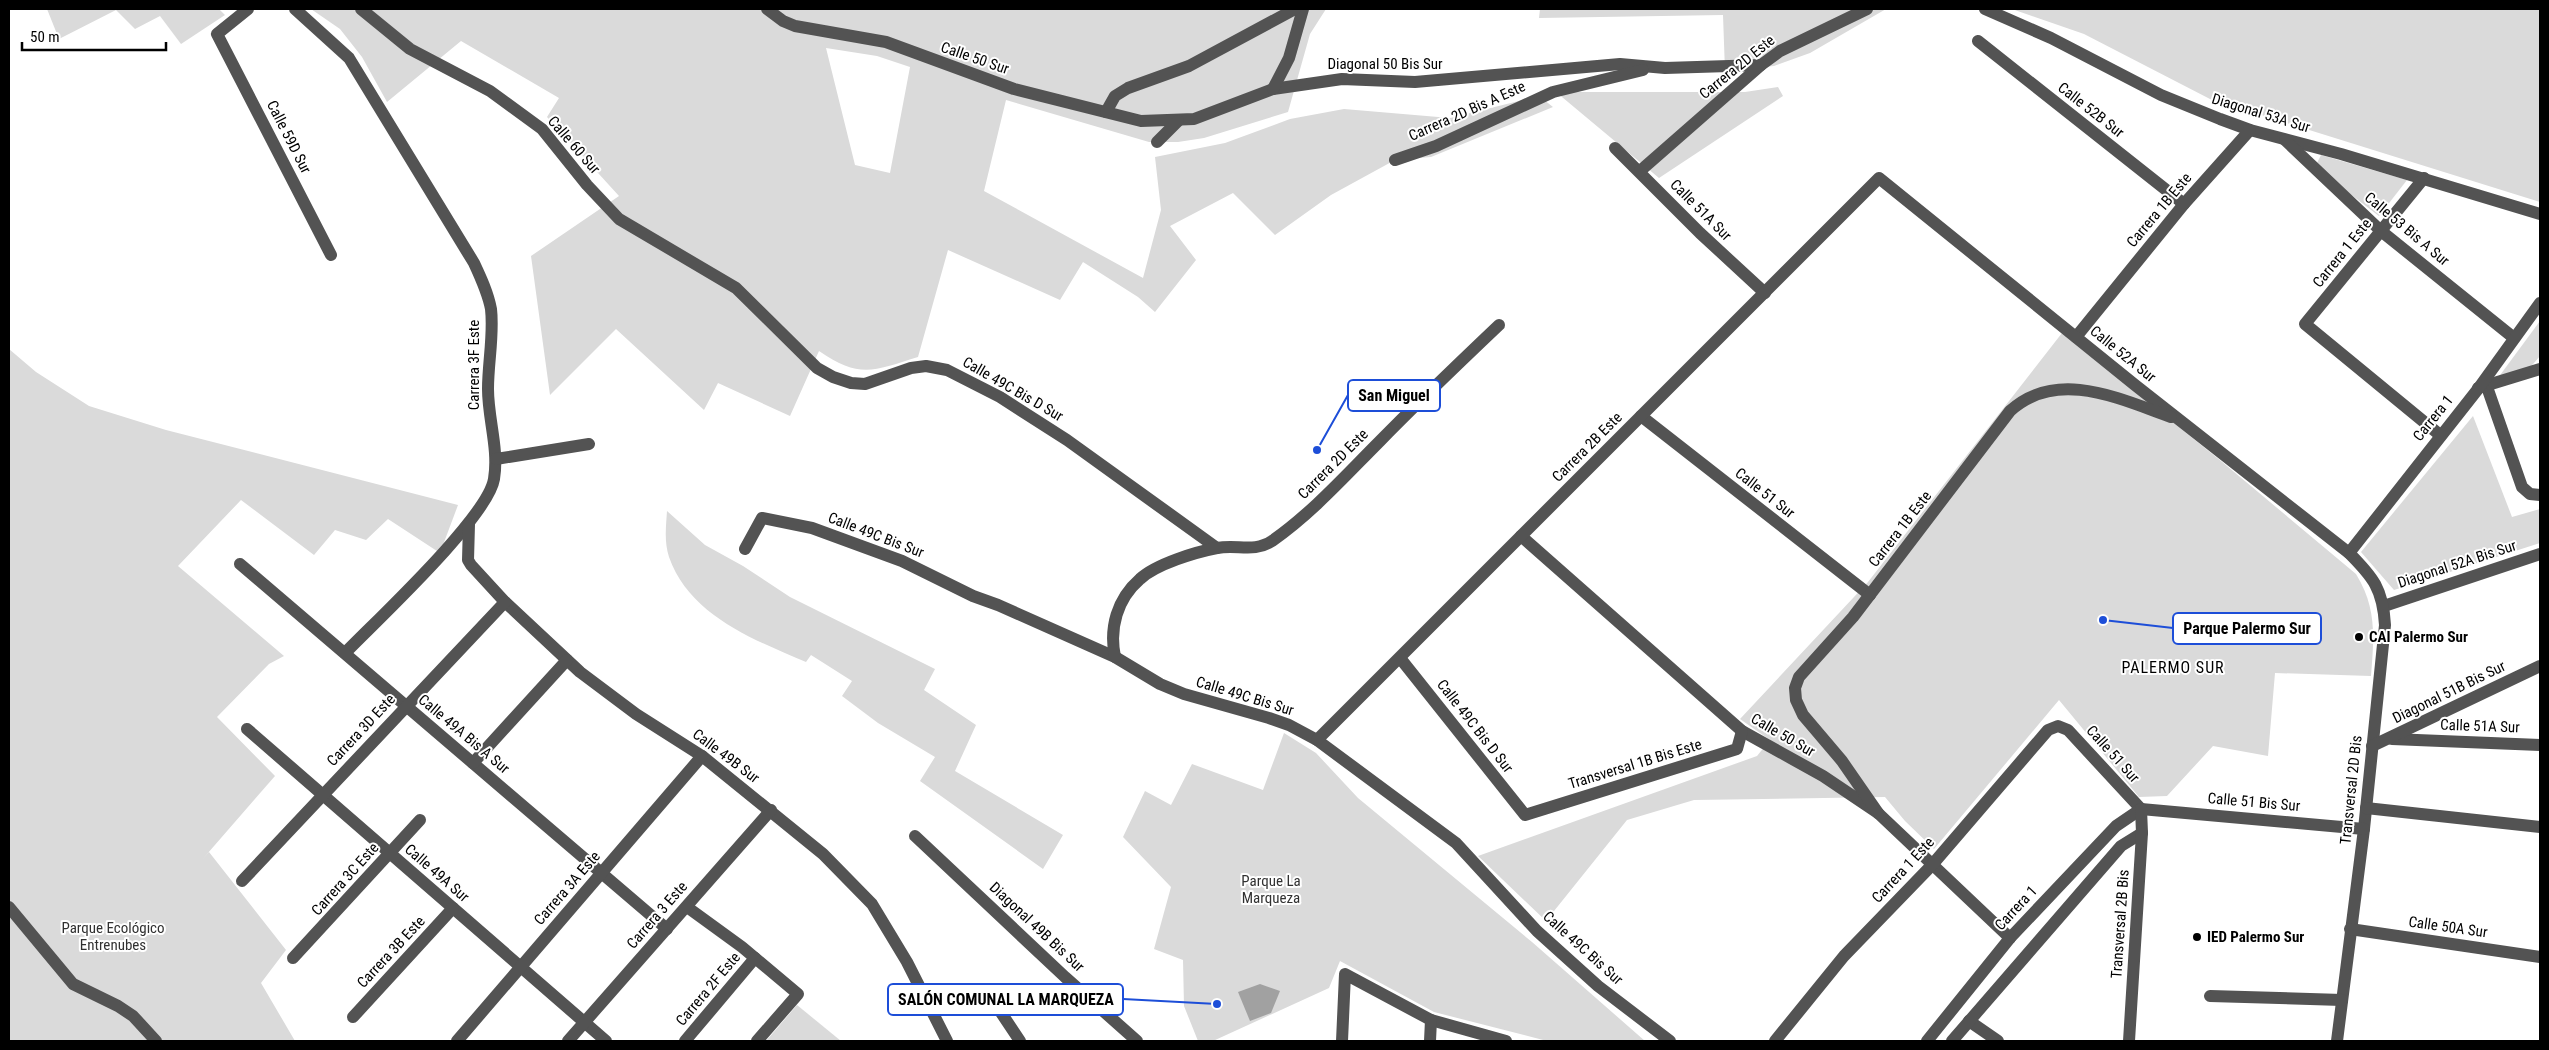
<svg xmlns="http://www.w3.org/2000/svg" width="2549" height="1050" font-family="'Roboto Condensed',sans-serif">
	<rect width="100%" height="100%" fill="#fff"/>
	<g fill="#dadada" fill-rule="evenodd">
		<path d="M47 9H219L225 15 181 44 160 16 135 29 116 10 59 39Z"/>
		<path d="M311 9H1326L1310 34 1288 112 1204 138 1178 142H1149L1006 100 984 191 1143 278 1161 210 1155 157 1225 143 1290 119 1344 109 1450 118 1539 96 1553 107 1431 157 1395 160 1331 195 1275 235 1233 193 1170 226 1196 260 1155 312 1138 297 1083 262 1060 300 948 250 918 357C873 371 860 379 819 351L790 416 718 383 704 410 616 329 550 395 531 256 619 196 547 117 559 98 461 41 387 102 362 57 340 29ZM826 48 877 56 910 67 890 173 855 165Z"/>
		<path d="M1540 9H1886L1810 53 1774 66 1725 71 1723 15 1539 18Z"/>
		<path d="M2012 9H2540V202L2210 99 2084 34Z"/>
		<path d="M1778 87 1783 96 1659 178 1556 92H1745Z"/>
		<path d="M2321 155 2407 180 2379 216 2315 167Z"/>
		<path d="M2540 321V356L2527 371 2495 382Z"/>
		<path d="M2062 333 2221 461 2356 574C2377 608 2374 637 2371 676L2275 673 2268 756 2213 746 2167 796 2139 797 2059 700 1934 849 1905 821 1885 797 1694 800 1627 820 1546 921 1478 856 1757 756 1770 740 1740 719 1868 582Z"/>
		<path d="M9 349 36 372 89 406 166 430 458 505 440 553 388 519 366 540 335 530 314 555 241 500 178 566 284 656 269 664 217 717 275 776 201 861 209 852 286 950 261 983 295 1041H9Z"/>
		<path d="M2473 416 2512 517 2540 509V543L2394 590 2361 552Z"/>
		<path d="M667 511 705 545 743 566 790 597 935 669 924 690 976 725 955 771 1063 835 1043 869 920 781 935 757 878 723 842 696 852 681 811 655 806 662C754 640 689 615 669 557 664 542 666 526 667 511Z"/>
		<path d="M1284 733 1316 753 1358 798 1532 942 1645 1041H1547L1434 1012 1340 961 1329 988 1213 1041H1198L1184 1006 1183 960 1154 949 1171 887 1123 837 1145 791 1171 805 1192 764 1263 790Z"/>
		<path d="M797 1005 841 1041H766Z"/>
	</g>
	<path fill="#a1a1a1" d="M1260 984 1280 991 1271 1013 1250 1021 1238 992Z"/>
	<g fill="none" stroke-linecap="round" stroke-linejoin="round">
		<g stroke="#535353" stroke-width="12">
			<path d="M248 9 217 34 331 255"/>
			<path d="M295 9 349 58 474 263C481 278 488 293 491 309 494 335 488 362 488 389 488 419 499 449 494 479 488 517 376 621 345 653"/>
			<path d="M361 9 410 49 490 91 542 129 587 185 619 219 736 288 817 368 833 377 851 383 865 384 911 368 926 366 947 370 1000 397 1067 440 1217 548"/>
			<path d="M767 9 783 21 795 26 886 42 1014 89 1141 121 1194 119 1273 89 1342 79 1415 82 1620 64 1665 68 1761 65"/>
			<path d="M1985 9 2051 38 2161 95 2220 119 2250 130 2341 154 2540 214"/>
			<path d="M1978 41 2184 204"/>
			<path d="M1273 89 1289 58 1303 9"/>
			<path d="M1106 112 1115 96 1128 88 1189 66 1295 9"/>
			<path d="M2285 140 2381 231 2514 338"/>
			<path d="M1157 142 1178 121"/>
			<path d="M1615 148 1700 233 1765 293"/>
			<path d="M1395 160 1436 146 1553 92 1643 70"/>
			<path d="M1640 171 1761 65 1780 51 1867 9"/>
			<path d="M2424 178 2305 324 2440 435"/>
			<path d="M2076 337 2184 204 2250 130"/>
			<path d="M2487 387 2522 487 2530 494 2540 495"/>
			<path d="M2478 388 2540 369"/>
			<path d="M1641 416 1870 595"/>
			<path d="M496 459 589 444"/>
			<path d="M469 524 468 560 471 565 505 602 580 672 636 714 702 756 823 854 872 904 907 962 947 1041"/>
			<path d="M1521 536 1742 731 1823 776 1878 813 2010 938"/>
			<path d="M745 549 762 518 812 528 902 561 973 596 998 605 1115 657 1160 684 1184 694 1269 718 1289 725 1317 740 1456 843 1537 931 1598 986 1670 1041"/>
			<path d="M2349 553 2478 389 2540 303"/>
			<path d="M240 564 667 929"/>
			<path d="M2384 606 2540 554"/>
			<path d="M1115 657C1109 628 1117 599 1140 579 1156 564 1196 552 1217 548 1237 544 1254 553 1272 541 1312 513 1345 476 1380 441 1419 401 1459 363 1499 325"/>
			<path d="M1400 658 1525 815 1737 749 1742 731"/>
			<path d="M247 729 606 1041"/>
			<path d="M2392 739 2540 745"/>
			<path d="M1317 740 1879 178 2135 385 2349 553C2373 577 2383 589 2385 625L2364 829 2337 1041"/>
			<path d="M2372 746 2540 666"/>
			<path d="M473 763 567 660"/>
			<path d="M2366 808 2540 827"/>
			<path d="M2141 809 2364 829"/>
			<path d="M1878 813 1842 761 1803 715 1796 700 1795 688 1799 677 1853 617 2010 411C2057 368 2120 399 2171 417"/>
			<path d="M915 836 1065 977 1137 1041"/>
			<path d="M242 881 505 602"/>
			<path d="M9 907 73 984 118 1006 133 1016 156 1041"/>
			<path d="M687 907 742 947 798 994 757 1041"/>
			<path d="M2350 929 2540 957"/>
			<path d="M293 958 420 820"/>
			<path d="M990 996 1020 1041"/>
			<path d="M2210 996 2342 1000"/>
			<path d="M353 1017 453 908"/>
			<path d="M1969 1021 1998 1041"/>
			<path d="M457 1041 702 756"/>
			<path d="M568 1041 771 810"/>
			<path d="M685 1041 755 958"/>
			<path d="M1342 1041 1345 974 1431 1020 1506 1041"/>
			<path d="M1430 1041 1431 1020"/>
			<path d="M1775 1041 1844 956 1932 865 2048 730 2058 726 2068 730 2141 809"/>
			<path d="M1927 1041 2010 938 2116 826 2141 809"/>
			<path d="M1952 1041 2121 846 2142 833"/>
			<path d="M2129 1041 2142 833 2141 809"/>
		</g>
	</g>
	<g fill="#000" stroke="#fff" stroke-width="2">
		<circle cx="2359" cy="637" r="5"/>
		<circle cx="2197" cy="937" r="5"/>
	</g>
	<g text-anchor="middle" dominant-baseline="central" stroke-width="4" stroke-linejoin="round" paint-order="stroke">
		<g font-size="15" fill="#000" stroke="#fff">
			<text transform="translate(975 58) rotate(19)">Calle 50 Sur</text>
			<text x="1385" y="64">Diagonal 50 Bis Sur</text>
			<text transform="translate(1737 67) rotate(-39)">Carrera 2D Este</text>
			<text transform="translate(2091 110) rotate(38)">Calle 52B Sur</text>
			<text transform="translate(1467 111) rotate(-24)">Carrera 2D Bis A Este</text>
			<text transform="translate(2261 113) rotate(17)">Diagonal 53A Sur</text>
			<text transform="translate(289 137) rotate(63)">Calle 59D Sur</text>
			<text transform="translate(574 145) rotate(49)">Calle 60 Sur</text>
			<text transform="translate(1701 210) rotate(45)">Calle 51A Sur</text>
			<text transform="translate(2159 210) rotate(-50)">Carrera 1B Este</text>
			<text transform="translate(2407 229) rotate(40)">Calle 53 Bis A Sur</text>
			<text transform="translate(2342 253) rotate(-51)">Carrera 1 Este</text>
			<text transform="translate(2123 354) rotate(39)">Calle 52A Sur</text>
			<text transform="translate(474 365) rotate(-90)">Carrera 3F Este</text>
			<text transform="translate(1013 389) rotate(30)">Calle 49C Bis D Sur</text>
			<text transform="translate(2433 418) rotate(-51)">Carrera 1</text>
			<text transform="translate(1587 447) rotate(-45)">Carrera 2B Este</text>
			<text transform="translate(1333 464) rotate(-45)">Carrera 2D Este</text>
			<text transform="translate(1765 493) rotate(38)">Calle 51 Sur</text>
			<text transform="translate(1900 529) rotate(-52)">Carrera 1B Este</text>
			<text transform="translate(876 535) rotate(21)">Calle 49C Bis Sur</text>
			<text transform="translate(2457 564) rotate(-18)">Diagonal 52A Bis Sur</text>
			<text transform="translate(2449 692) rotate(-26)">Diagonal 51B Bis Sur</text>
			<text transform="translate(1245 696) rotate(17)">Calle 49C Bis Sur</text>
			<text transform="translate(1475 726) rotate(52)">Calle 49C Bis D Sur</text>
			<text transform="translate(2480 726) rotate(2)">Calle 51A Sur</text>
			<text transform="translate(361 730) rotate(-47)">Carrera 3D Este</text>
			<text transform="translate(464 734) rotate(40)">Calle 49A Bis A Sur</text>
			<text transform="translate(1783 735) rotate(30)">Calle 50 Sur</text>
			<text transform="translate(2113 754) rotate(48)">Calle 51 Sur</text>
			<text transform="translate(726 756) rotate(37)">Calle 49B Sur</text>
			<text transform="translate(1635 764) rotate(-17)">Transversal 1B Bis Este</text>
			<text transform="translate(2351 790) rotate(-84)">Transversal 2D Bis</text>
			<text transform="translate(2254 802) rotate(5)">Calle 51 Bis Sur</text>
			<text transform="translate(1903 870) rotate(-47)">Carrera 1 Este</text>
			<text transform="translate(437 873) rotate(41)">Calle 49A Sur</text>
			<text transform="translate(345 879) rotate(-48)">Carrera 3C Este</text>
			<text transform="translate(567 888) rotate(-49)">Carrera 3A Este</text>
			<text transform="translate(2016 908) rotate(-47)">Carrera 1</text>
			<text transform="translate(657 915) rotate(-49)">Carrera 3 Este</text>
			<text transform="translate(2120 924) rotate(-86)">Transversal 2B Bis</text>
			<text transform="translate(1037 927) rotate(43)">Diagonal 49B Bis Sur</text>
			<text transform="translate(2448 927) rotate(8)">Calle 50A Sur</text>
			<text transform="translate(1583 948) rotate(42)">Calle 49C Bis Sur</text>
			<text transform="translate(391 952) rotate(-47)">Carrera 3B Este</text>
			<text transform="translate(708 989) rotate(-50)">Carrera 2F Este</text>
		</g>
		<g font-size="15" font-weight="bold" fill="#000" stroke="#fff" text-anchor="start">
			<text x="2369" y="637">CAI Palermo Sur</text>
			<text x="2207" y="937">IED Palermo Sur</text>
		</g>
		<g font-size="15" fill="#313131" stroke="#fff">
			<text x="1271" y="881">Parque La<tspan x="1271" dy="17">Marqueza</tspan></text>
			<text x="113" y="928">Parque Ecológico<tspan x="113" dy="17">Entrenubes</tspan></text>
		</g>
		<g font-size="16" letter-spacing="1" fill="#000" stroke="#fff">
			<text x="2173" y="667">PALERMO SUR</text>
		</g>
	</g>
	<path fill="none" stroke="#1d4ed8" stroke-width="2" d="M1317 450L1348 395M2103 620L2173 628M1217 1004L1123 999"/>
	<g fill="#1d4ed8" stroke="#fff" stroke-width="2">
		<circle cx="1317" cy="450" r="5"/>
		<circle cx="2103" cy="620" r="5"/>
		<circle cx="1217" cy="1004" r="5"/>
	</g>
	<g fill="#fff" stroke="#1d4ed8" stroke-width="2">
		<rect x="1348" y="380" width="92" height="31" rx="5"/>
		<rect x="2173" y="613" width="148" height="31" rx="5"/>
		<rect x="888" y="984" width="235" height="31" rx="5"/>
	</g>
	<g font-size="16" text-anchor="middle" font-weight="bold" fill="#000">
		<text x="1394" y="401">San Miguel</text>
		<text x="2247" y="634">Parque Palermo Sur</text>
		<text x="1006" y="1005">SALÓN COMUNAL LA MARQUEZA</text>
	</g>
	<rect width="2549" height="1050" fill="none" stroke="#000000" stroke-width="20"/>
	<path d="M22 42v8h144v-8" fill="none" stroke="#000000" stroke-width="2.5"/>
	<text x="30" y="42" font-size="15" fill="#000000" stroke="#ffffff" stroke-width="4" paint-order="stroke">50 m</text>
</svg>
